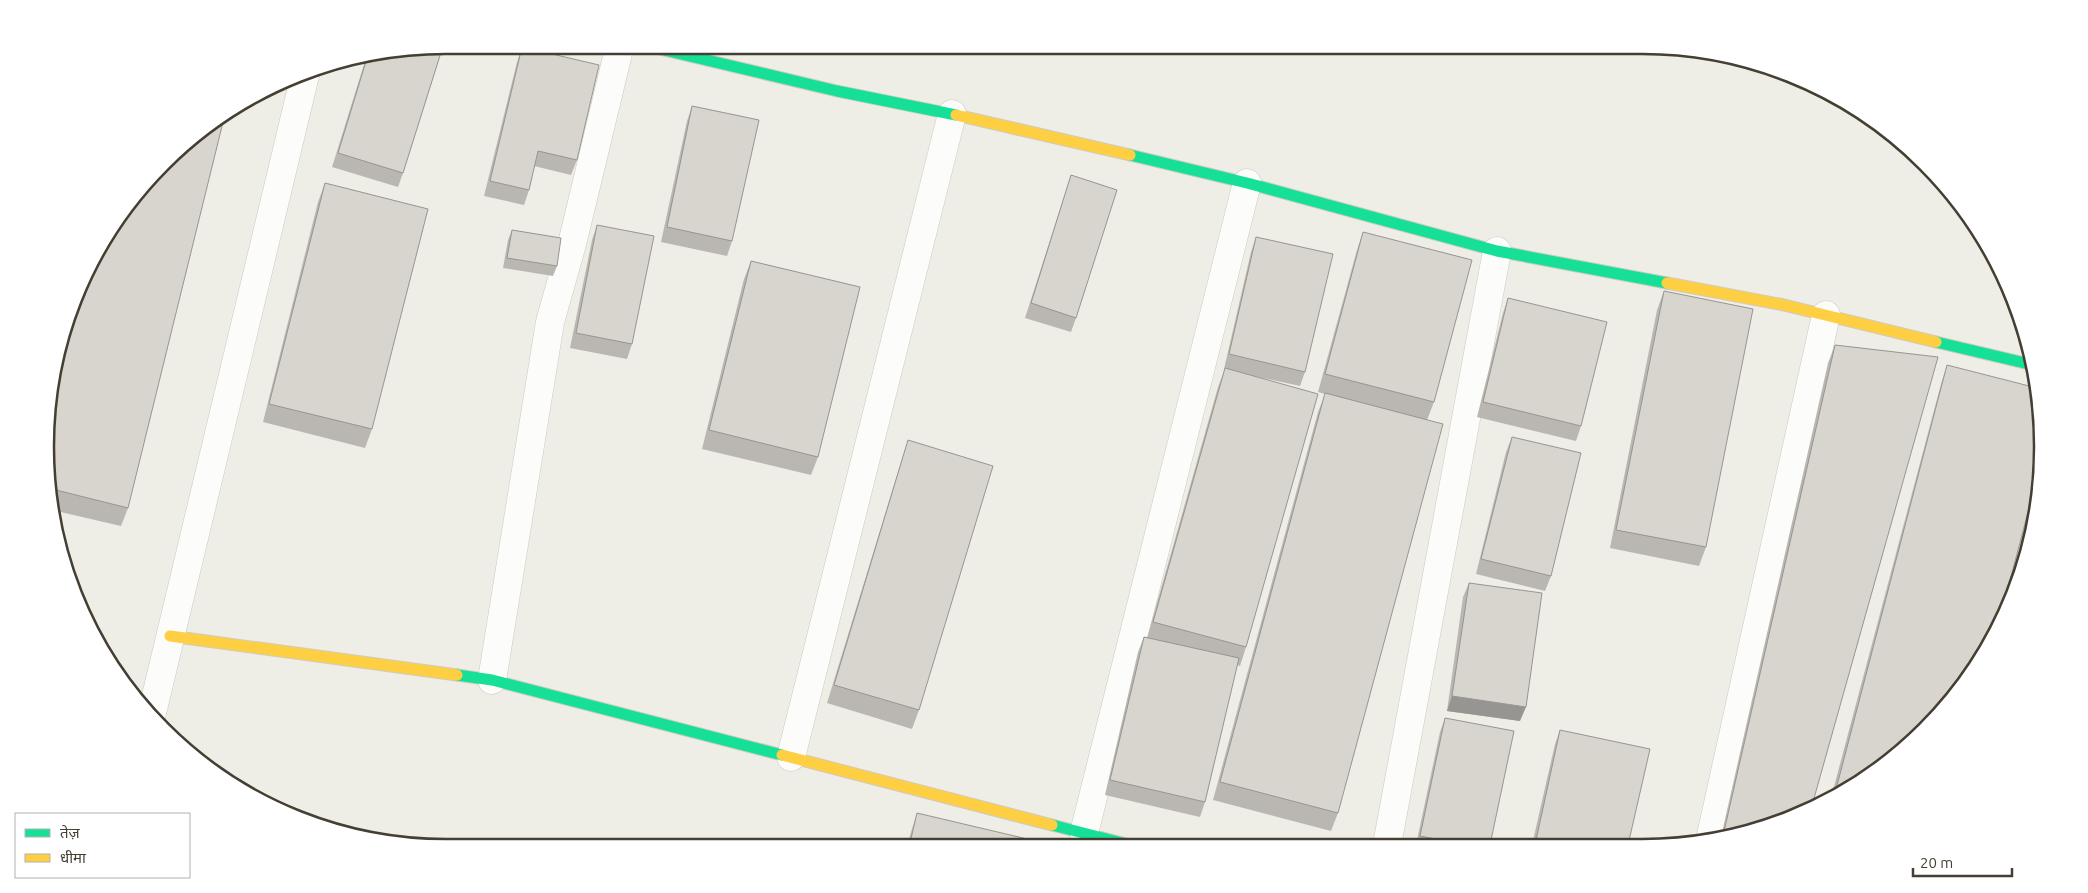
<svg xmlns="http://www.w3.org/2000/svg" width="2088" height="893" font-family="Ubuntu,'Noto Sans Devanagari',sans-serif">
	<rect width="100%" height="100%" fill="#eeede6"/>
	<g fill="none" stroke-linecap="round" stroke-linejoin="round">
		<g stroke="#cccac4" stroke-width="29">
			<g id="street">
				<path d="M492 680 550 322 572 244 620 45"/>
				<path d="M151 717 306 71"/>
				<path d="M791 757 952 114"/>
				<path d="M1084 833 1247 183"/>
				<path d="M1710 840 1826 315"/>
				<path d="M1387 845 1497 251"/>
			</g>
		</g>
		<g stroke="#cfccbe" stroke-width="13">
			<g id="fast">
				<path d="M643 45 837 91 956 115"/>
				<path d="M1130 155 1247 183 1497 251 1667 283"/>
				<path d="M1936 342 2033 365"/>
				<path d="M457 675 492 680 782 755"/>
				<path d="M1052 825 1134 846"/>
			</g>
		</g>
		<g stroke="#cfccbe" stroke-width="13">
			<g id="slow">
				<path d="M956 115 1130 155"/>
				<path d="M1667 283 1784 305 1936 342"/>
				<path d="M170 636 457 675"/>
				<path d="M782 755 1052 825"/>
			</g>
		</g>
		<use href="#street" stroke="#fcfcfb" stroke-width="28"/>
		<use href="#fast" stroke="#16e098" stroke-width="11"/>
		<use href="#slow" stroke="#ffcf43" stroke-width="11"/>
	</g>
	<g fill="#bab7b2">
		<path d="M443 46 403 173 398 187 332 167 366 58Z"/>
		<path d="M522 47 577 160 571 175 534 166 529 190 524 205 484 196 517 62Z"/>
		<path d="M692 106 732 241 727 256 661 242 687 121Z"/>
		<path d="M1071 175 1076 318 1071 332 1025 318Z"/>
		<path d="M325 183 372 429 365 448 263 422 318 202Z"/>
		<path d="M597 225 632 344 627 359 570 348 592 240Z"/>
		<path d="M512 230 557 266 553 276 503 268 508 240Z"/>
		<path d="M1363 232 1434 402 1427 420 1338 813 1331 831 1213 800 1318 412 1325 394 1318 392 1357 250Z"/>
		<path d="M1256 237 1305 372 1300 386 1249 375 1246 647 1240 666 1237 665 1205 802 1200 817 1105 795 1138 652 1144 637 1147 638 1218 387 1225 369H1224L1251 252Z"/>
		<path d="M751 261 818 457 811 475 702 449 744 279Z"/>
		<path d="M1664 291 1706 547 1699 566 1610 548 1657 310Z"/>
		<path d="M1508 298 1581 426 1576 441 1477 417 1503 313Z"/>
		<path d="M1835 345 1811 809 1721 837 1828 363Z"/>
		<path d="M1947 365 1906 749 1831 798 1941 384Z"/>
		<path d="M48 394 128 508 121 526 52 510Z"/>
		<path d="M1512 437 1551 576 1545 591 1476 574 1506 452Z"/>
		<path d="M908 440 919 710 912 729 827 703 902 459Z"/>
		<path d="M1469 583 1520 721 1447 711 1463 597Z"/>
		<path d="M1445 718 1490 845H1416L1440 732Z"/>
		<path d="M1560 730 1628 845H1532L1555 744Z"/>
		<path d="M917 813 1038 846 907 847 911 832Z"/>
	</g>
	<path fill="#979591" d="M1452 696 1526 707 1520 721 1447 711Z"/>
	<g fill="#d8d5cf" stroke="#979591">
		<path d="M443 46 403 173 338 153 367 58Z"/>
		<path d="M522 47 599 65 577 160 538 151 529 190 490 181Z"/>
		<path d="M692 106 759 120 732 241 667 227Z"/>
		<path d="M225 114 128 508 52 489 48 394 66 317 99 246 182 144Z"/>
		<path d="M1071 175 1117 190 1076 318 1031 303Z"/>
		<path d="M325 183 428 209 372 429 269 404Z"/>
		<path d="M597 225 654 236 632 344 576 333Z"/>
		<path d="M512 230 561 238 557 266 507 258Z"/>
		<path d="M1363 232 1472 260 1434 402 1325 374Z"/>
		<path d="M1256 237 1333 254 1305 372 1229 354Z"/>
		<path d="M751 261 860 287 818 457 709 430Z"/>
		<path d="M1664 291 1753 309 1706 547 1616 530Z"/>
		<path d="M1508 298 1607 322 1581 426 1483 402Z"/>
		<path d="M1835 345 1938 357 1811 809 1723 836Z"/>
		<path d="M1947 365 2037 388 2042 420 2041 463 1999 622 1975 669 1906 749 1834 797Z"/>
		<path d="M1225 368 1318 394 1246 647 1153 622Z"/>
		<path d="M1325 393 1443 424 1338 813 1220 782Z"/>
		<path d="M1512 437 1581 453 1551 576 1481 559Z"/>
		<path d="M908 440 993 466 919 710 834 685Z"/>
		<path d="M1469 583 1542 593 1526 707 1452 696Z"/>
		<path d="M1144 637 1239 658 1205 802 1110 780Z"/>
		<path d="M1445 718 1514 731 1490 845H1466L1420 836Z"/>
		<path d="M1560 730 1650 749 1628 845H1535Z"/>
		<path d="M917 813 1040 842 1038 846 909 847Z"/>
	</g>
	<path d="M0 0H2088V893H0ZM446 54H1642A392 392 0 0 1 2034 446V447A392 392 0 0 1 1642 839H446A392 392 0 0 1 54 447V446A392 392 0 0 1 446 54Z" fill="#fff" fill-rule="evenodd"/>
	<path fill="none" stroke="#443e33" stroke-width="2.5" d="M446 54H1642A392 392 0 0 1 2034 446V447A392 392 0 0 1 1642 839H446A392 392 0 0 1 54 447V446A392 392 0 0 1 446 54Z"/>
	<rect x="15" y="813" width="175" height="65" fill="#ffffff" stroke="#b4b2ad"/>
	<rect x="25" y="829" width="25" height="8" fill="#16e098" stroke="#b4b2ad"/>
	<text x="60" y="838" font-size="15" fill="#443e33">तेज़</text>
	<rect x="25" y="854" width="25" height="8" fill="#ffcf43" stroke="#b4b2ad"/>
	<text x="60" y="863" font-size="15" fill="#443e33">धीमा</text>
	<path d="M1913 868v8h99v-8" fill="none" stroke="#443e33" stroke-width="2.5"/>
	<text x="1920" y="868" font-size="15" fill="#443e33" stroke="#ffffff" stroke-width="4" paint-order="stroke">20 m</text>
</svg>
